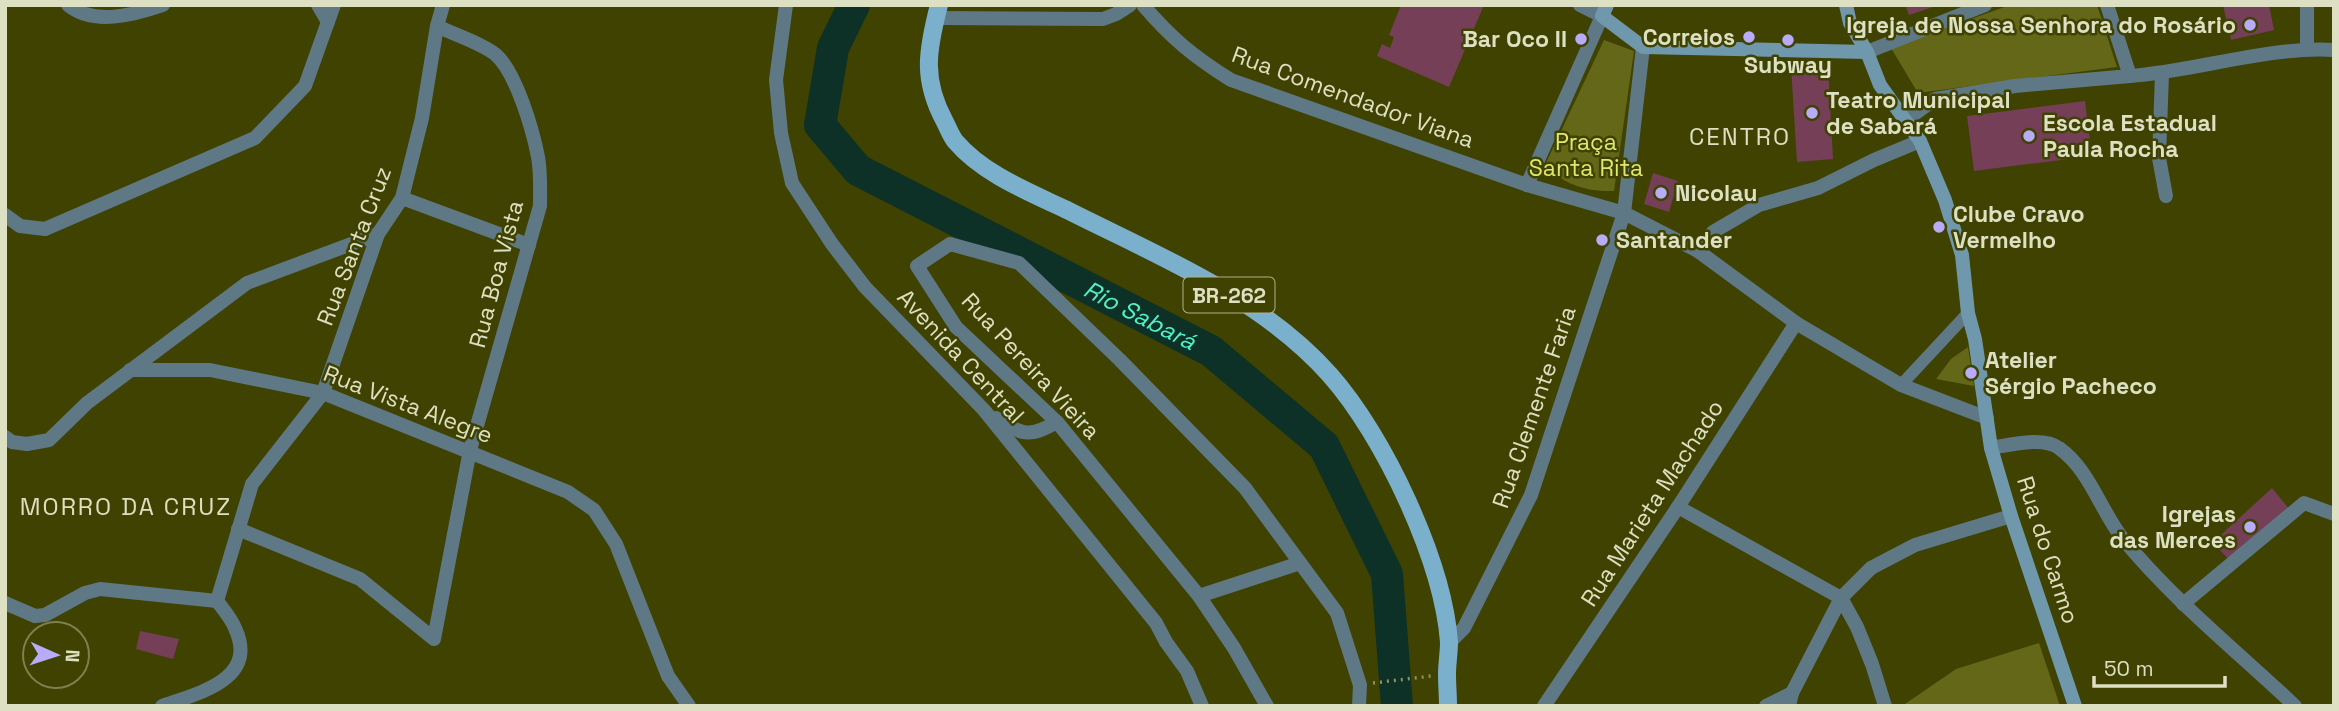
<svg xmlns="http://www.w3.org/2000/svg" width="2339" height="711" font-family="'Space Grotesk',sans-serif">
	<rect width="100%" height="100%" fill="#3f4200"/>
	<g fill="#646717">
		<path d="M2010 5H2097L2117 67 1918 93 1891 48Z"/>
		<path d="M1604 40 1634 51 1614 191C1587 192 1564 185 1545 165Z"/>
		<path d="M1968 347 1974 386 1936 379 1951 359Z"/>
		<path d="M2039 643 2060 706H1902L1956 669Z"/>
	</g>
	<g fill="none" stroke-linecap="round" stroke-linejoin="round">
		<path stroke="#0d3127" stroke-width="32" id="s1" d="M854 5 833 48 820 125 858 170 1211 351 1324 446 1387 574 1397 706"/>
	</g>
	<g fill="#753f58">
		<path d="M1401 5H1484L1449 87 1377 56 1382 44 1390 48 1394 37 1389 35Z"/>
		<path d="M1905 5H1936V6L1909 15Z"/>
		<path d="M2223 5H2269L2274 30 2231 40Z"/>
		<path d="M1828 64 1833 159 1797 162 1791 66Z"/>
		<path d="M2085 101 2092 156 1974 171 1967 116Z"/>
		<path d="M1653 173 1678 181 1669 212 1644 204Z"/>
		<path d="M2272 488 2290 510 2231 561 2212 543Z"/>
		<path d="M140 631 179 639 173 659 136 649Z"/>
	</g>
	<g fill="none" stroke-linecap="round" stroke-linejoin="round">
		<path stroke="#8d9060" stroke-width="3.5" stroke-dasharray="2 5" stroke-linecap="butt" d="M1373 683 1431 676"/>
		<path stroke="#5f7886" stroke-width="12" d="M1901 385 1968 313"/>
		<g stroke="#5f7886" stroke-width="14">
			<path d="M68 5C93 26 134 15 163 5"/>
			<path d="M318 5 328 22"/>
			<path d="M786 5 776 80 781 133 792 183 832 244 865 287 984 410 1156 623 1166 642 1187 671 1202 706"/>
			<path d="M1143 5C1171 38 1194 57 1231 80L1527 185 1624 213 1698 251 1796 323 1901 385 1987 418"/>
			<path d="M936 18 1103 19 1116 14 1130 5"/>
			<path d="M2307 48V5"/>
			<path d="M1867 52 1985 5"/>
			<path d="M2162 74 2159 158 2166 196"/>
			<path d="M2130 76C2196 71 2269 46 2334 50"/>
			<path d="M1906 120 1935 99 2015 86 2130 76 2107 5"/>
			<path d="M1527 185 1602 16 1580 5"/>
			<path d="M402 198 529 245"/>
			<path d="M5 215 20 226 45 229 255 138 305 86 334 5"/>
			<path d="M1698 251 1713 232 1759 205 1818 188 1874 160 1920 141"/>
			<path d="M130 370H210L323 393 568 492 594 510 616 544 668 676 689 706"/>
			<path d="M996 418C1022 435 1029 438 1057 422"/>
			<path d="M5 437 12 442 27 444 49 440 87 403 247 283 378 234"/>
			<path d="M1991 448C2010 445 2043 436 2059 448 2090 470 2100 510 2123 539 2174 601 2237 651 2295 706"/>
			<path d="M1678 507 1841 598 1857 627 1872 664 1885 706"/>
			<path d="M238 529 360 579 434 639 470 450 540 206C540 190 541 173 538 157 533 131 516 71 495 54 479 42 455 35 437 26"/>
			<path d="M1199 596 1300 563"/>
			<path d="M217 601 252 484 323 393 378 234 402 198 422 118 437 26 443 5"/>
			<path d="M5 603 35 616 45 615 85 593 100 589 217 601"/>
			<path d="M2183 604 2304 503 2334 514"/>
			<path d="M1449 643 1464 628 1531 495 1624 213 1643 47"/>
			<path d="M162 706C198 693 259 680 235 628 231 618 223 609 217 601"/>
			<path d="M1267 706 1234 648 1199 596 1057 422 956 327 917 266 950 244 1019 263 1120 360 1245 488 1337 613 1360 685 1359 706"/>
			<path d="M1544 706 1678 507 1796 323"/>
			<path d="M1766 706 1792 693"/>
			<path d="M1789 706 1792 693 1841 598 1871 568 1915 545 2011 516"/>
		</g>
		<g stroke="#6f98ad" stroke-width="14">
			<path d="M1607 5 1602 16 1643 47 1867 52"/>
			<path d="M1846 5 1850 23 1867 52 1880 85 1920 141 1945 200 1962 255 1968 313 1975 339 1991 448 2011 516 2075 706"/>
		</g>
		<path stroke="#7bb0cc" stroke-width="18" d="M939 5C927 51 922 80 945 122 948 128 951 136 955 141 983 174 1029 192 1067 210 1158 256 1261 297 1330 375 1384 436 1443 561 1449 642 1449 653 1447 664 1447 674 1447 685 1448 695 1448 706"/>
	</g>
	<g fill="#b8abf7" stroke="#3f4200" stroke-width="2.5">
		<circle cx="2250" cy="25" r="7"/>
		<circle cx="1749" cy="37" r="7"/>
		<circle cx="1581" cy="39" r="7"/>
		<circle cx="1788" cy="40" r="7"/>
		<circle cx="1812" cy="113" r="7"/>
		<circle cx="2029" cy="136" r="7"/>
		<circle cx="1661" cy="193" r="7"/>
		<circle cx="1939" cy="227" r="7"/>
		<circle cx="1602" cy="240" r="7"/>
		<circle cx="1971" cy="373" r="7"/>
		<circle cx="2250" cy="527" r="7"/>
	</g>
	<g text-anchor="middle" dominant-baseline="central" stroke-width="5" stroke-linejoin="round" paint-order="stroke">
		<rect fill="#3f4200" stroke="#aeb188" stroke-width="2" x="1183.5" y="277.5" width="91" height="35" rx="5"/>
		<g font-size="21" font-weight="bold" fill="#dde0c2">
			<text x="1229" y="295">BR-262</text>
		</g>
		<g font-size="23" font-weight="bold" fill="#dde0c2" stroke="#3f4200" text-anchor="start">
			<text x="2236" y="25" text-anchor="end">Igreja de Nossa Senhora do Rosário</text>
			<text x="1735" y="37" text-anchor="end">Correios</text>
			<text x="1567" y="39" text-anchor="end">Bar Oco II</text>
			<text x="1788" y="65" text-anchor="middle">Subway</text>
			<text x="1826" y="100">Teatro Municipal<tspan x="1826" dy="26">de Sabará</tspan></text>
			<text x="2043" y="123">Escola Estadual<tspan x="2043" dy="26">Paula Rocha</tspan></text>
			<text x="1675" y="193">Nicolau</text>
			<text x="1953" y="214">Clube Cravo<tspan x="1953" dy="26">Vermelho</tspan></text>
			<text x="1616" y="240">Santander</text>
			<text x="1985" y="360">Atelier<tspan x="1985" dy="26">Sérgio Pacheco</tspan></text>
			<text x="2236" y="514" text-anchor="end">Igrejas<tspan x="2236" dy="26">das Merces</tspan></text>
		</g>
		<g font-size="23" fill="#dde0c2" stroke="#3f4200">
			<text transform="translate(1353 97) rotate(20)">Rua Comendador Viana</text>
			<text transform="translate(354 246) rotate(-69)">Rua Santa Cruz</text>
			<text transform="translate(496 274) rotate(-75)">Rua Boa Vista</text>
			<text transform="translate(961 356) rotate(47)">Avenida Central</text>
			<text transform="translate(1031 366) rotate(47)">Rua Pereira Vieira</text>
			<text transform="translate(408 404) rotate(21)">Rua Vista Alegre</text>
			<text transform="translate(1534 407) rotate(-71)">Rua Clemente Faria</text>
			<text transform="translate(1652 503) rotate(-57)">Rua Marieta Machado</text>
			<text transform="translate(2048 550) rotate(72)">Rua do Carmo</text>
		</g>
		<g font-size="23" fill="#e0e76f" stroke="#3f4200">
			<text x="1586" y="142">Praça<tspan x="1586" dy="26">Santa Rita</tspan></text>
		</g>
		<g font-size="24" letter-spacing="2" fill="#dde0c2" stroke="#3f4200">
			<text x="1740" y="136">CENTRO</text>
			<text x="126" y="506">MORRO DA CRUZ</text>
		</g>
		<g font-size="24" font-style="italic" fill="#53f0c7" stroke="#3f4200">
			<text stroke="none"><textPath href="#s1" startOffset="502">Rio Sabará</textPath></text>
		</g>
	</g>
	<rect width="2339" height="711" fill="none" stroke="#dde0c2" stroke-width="14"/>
	<g transform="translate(56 655) rotate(93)"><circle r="33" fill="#3f4200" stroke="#7e814e" stroke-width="2"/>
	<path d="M0-5L12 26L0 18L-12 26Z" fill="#b8abf7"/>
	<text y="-10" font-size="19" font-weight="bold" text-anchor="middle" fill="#dde0c2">N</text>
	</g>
	<path d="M2094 676v10h131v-10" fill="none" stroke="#dde0c2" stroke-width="3.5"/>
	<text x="2104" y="676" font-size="21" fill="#dde0c2" stroke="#3f4200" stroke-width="5" paint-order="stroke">50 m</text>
</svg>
